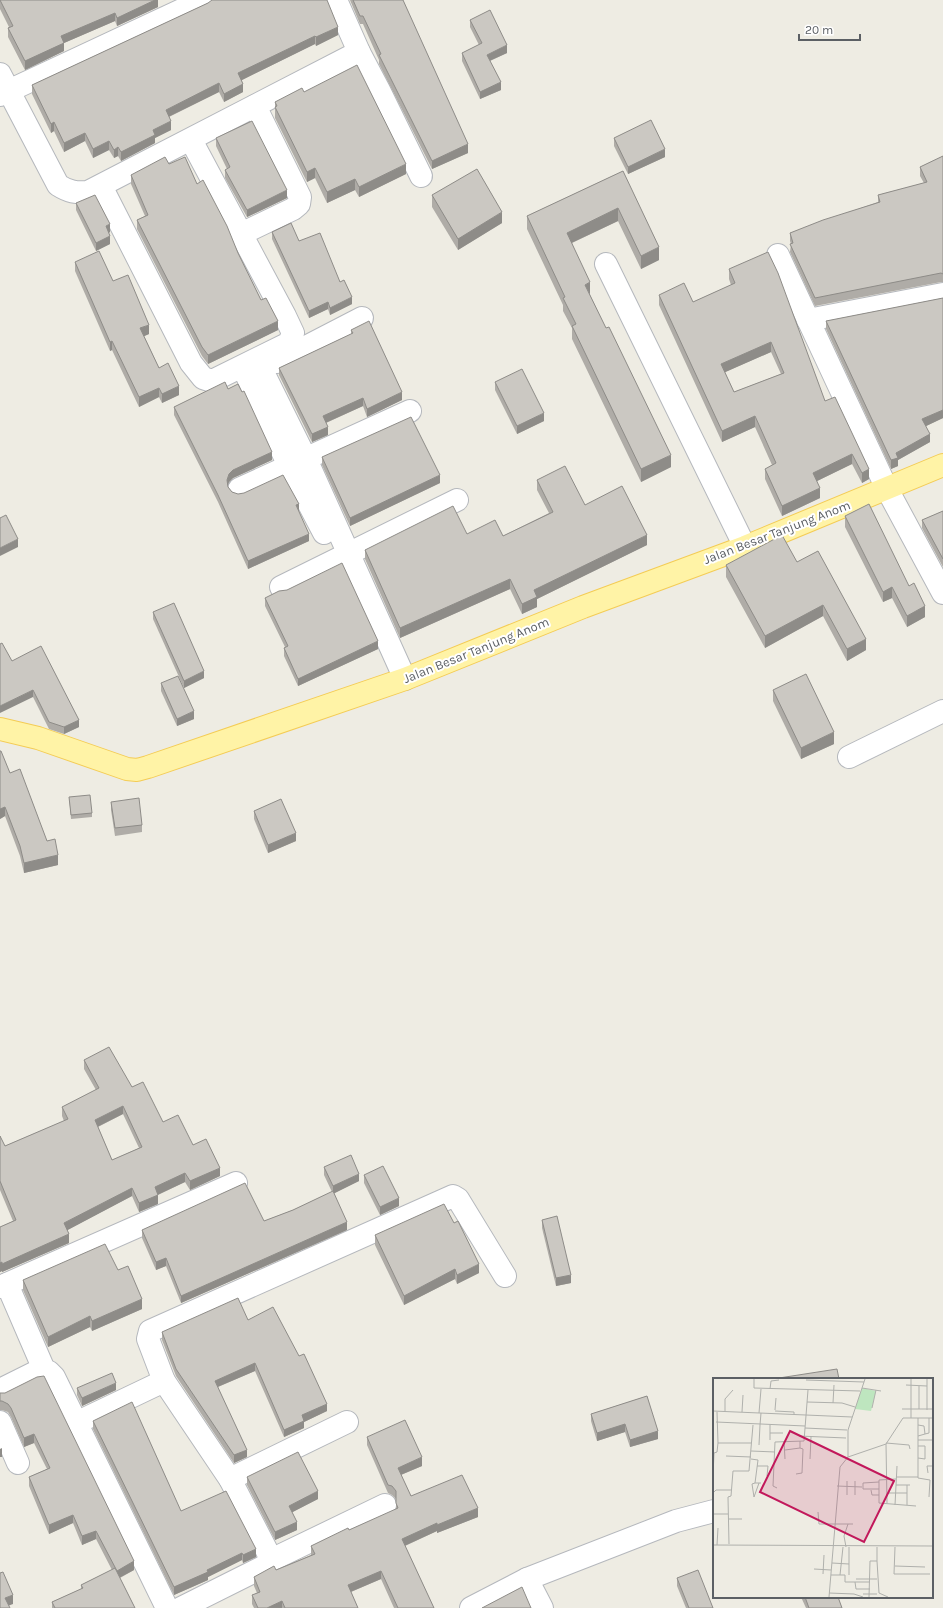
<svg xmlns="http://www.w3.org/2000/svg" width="943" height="1608" font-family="Karla,sans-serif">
	<rect width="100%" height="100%" fill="#eeece3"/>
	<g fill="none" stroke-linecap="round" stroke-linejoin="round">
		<g stroke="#b5b8bd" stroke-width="24">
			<g id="minor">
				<path d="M359 52 379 90 421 176"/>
				<path d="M0 74 58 185C69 192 76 193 88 192L359 52 336 0"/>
				<path d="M0 95 203 0"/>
				<path d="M101 186 191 363 203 378 212 381 289 343 293 333 285 316 191 140"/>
				<path d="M241 234 293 209 299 204 300 197 255 106"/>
				<path d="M778 255 887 489 943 593"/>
				<path d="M606 264 745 547"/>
				<path d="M808 320 943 294"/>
				<path d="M277 362 362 318"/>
				<path d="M262 370 306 459 405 679"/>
				<path d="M247 376 289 466 324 533"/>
				<path d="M239 489 410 411"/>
				<path d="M281 587 457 500"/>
				<path d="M849 757 943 711"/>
				<path d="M7 1284 45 1372"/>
				<path d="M0 1287 236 1183"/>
				<path d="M164 1381 148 1339 150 1331 453 1196 458 1199 505 1276"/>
				<path d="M0 1390 34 1373 49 1372 54 1377 167 1608"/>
				<path d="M0 1422 18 1463"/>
				<path d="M76 1423 164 1381 230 1479 268 1553 269 1561"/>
				<path d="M230 1479 347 1422"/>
				<path d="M527 1579 542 1608"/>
				<path d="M181 1608 265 1566 269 1561 385 1505"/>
				<path d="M471 1608 527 1579 676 1521 714 1511"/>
			</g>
		</g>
		<g stroke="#f4cc55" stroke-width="24">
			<path id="major" d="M0 729 38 738 127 769 137 770 148 767 405 679 583 607 745 547 943 465"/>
		</g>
		<use href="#minor" stroke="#fff" stroke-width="22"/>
		<use href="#major" stroke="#fff3a6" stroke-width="22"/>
	</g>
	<g fill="#afaca7" fill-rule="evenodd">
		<path d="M0 0H158V7L117 26 115 21 64 43V51L25 70 8 37V28L9 27 0 9Z"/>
		<path d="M350 0H403L468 153 432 169 379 64V60L363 24H360Z"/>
		<path d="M208 3 338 35 316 46 315 44 242 80 243 92 224 102 219 92 169 117 171 130 155 138V143L121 161 118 156 114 158 109 150 93 158 85 141 64 152 54 131 51 133 32 94V85Z"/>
		<path d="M470 20 507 53 490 61 501 90 480 99 462 61V53L479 45 470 27Z"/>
		<path d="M304 92 406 174 359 197 355 190 327 203 315 178 307 182 275 118V102Z"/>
		<path d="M216 138 287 198 247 217 225 178V170L227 169 216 146Z"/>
		<path d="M614 138 665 157 628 174 614 146Z"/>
		<path d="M943 156V282H941L815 306 790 252 791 244 790 241V233L878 202V195L924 183 920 176V167Z"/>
		<path d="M169 164 197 184 238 253 261 300 278 330 208 364 202 356 137 229V220L145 216 131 184V175Z"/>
		<path d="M623 171 659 260 641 269 618 221 572 243 590 295 671 467 641 482 572 339V328L563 311V305L527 229V216Z"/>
		<path d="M432 195 502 223 458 250 432 207Z"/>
		<path d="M76 203 110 232 109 233 110 244 96 251 76 210Z"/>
		<path d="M272 232 299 241 340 282 352 304 330 315 328 309 309 318 272 239Z"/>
		<path d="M75 262 113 281 149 334 144 336 159 368 179 395 162 403 159 397 139 407 112 350 110 351 75 271Z"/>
		<path d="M729 269 825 401 869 479 862 483 852 464 817 481 820 498 782 516 765 479V469L772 465 755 427 722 442 659 305V295L693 302 731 285 729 279ZM771 352 781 374 734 392 725 372Z"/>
		<path d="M943 298V418L926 426 930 442 898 460V466L891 469 826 329V321Z"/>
		<path d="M351 330 402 400 367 417 363 406 326 423 328 435 312 442 279 375V368L351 334Z"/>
		<path d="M495 382 544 421 517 434 495 390Z"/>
		<path d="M228 389 272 460 233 478 229 482 228 485V487L232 492 309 541 248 569 218 502 174 415V407Z"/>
		<path d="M322 457 440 483 350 526 322 465Z"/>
		<path d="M537 480 585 505 647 545 537 599V607L522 614 510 589 400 638 365 559V550L467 534 503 536 549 513 537 490Z"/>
		<path d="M943 511V567L922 528V520Z"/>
		<path d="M845 516 909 586 925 617 907 627 892 598 883 602 845 527Z"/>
		<path d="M797 562 866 650 847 661 823 616 765 648 726 577V565Z"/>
		<path d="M265 598 378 649 298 686 284 656V648L285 647 265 606Z"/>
		<path d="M153 612 204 678 184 688 153 619Z"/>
		<path d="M12 661 79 727 64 734 49 729 33 697Z"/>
		<path d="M161 683 194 719 177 726 161 691Z"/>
		<path d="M773 690 834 744 801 759 773 701Z"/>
		<path d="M10 773 47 841 58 865 24 873 20 856 5 816 0 819Z"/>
		<path d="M69 797 92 813V817L71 819Z"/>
		<path d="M111 802 142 825V832L115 836 111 810Z"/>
		<path d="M254 811 296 841 268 853 254 819Z"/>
		<path d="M84 1060 132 1087 163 1122 193 1145 220 1176 190 1190 185 1182 158 1195V1204L139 1212 132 1196 67 1230 69 1243 2 1272V1271L0 1272V1227L13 1221 0 1190V1136L5 1146 64 1121 62 1116V1107L96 1090 84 1069ZM123 1114 139 1148 112 1160 98 1127Z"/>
		<path d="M324 1167 359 1181 334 1193 347 1230 181 1303 166 1266 156 1270 142 1238V1230L264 1221 293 1210 332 1192 324 1175Z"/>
		<path d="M364 1175 399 1206 380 1215 364 1183Z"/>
		<path d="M542 1220 571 1283 556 1286 542 1228Z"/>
		<path d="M375 1235 479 1273 457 1284 455 1279 404 1305 375 1245Z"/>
		<path d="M118 1270 142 1309 92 1331 90 1327 48 1347 23 1290V1280Z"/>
		<path d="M248 1320 327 1411 304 1422V1428L284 1437 255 1371 218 1387 247 1457 234 1463 176 1376 162 1340V1332Z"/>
		<path d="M77 1388 116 1390 82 1406 77 1395Z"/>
		<path d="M0 1393H5L134 1570 120 1578 135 1608H52V1602L81 1589V1585L112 1570 96 1539 82 1545 73 1523 49 1534 29 1486V1477L47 1469 34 1443 24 1447 11 1417 8 1412 2 1410H0Z"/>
		<path d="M647 1396 658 1439 630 1447 625 1432 597 1441 591 1421V1414Z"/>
		<path d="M93 1421 181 1511 256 1557 243 1563 242 1560 208 1577V1580L174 1595 93 1429Z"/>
		<path d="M367 1437 422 1466 401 1475 411 1496 478 1517 437 1533V1531L405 1546 434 1608H394L381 1579 351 1592 358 1608H254L252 1604V1595L257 1593 254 1586V1577L276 1570 311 1555V1546L396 1510V1499L392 1495 388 1493 367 1445Z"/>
		<path d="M247 1477 318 1499 292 1512 297 1530 275 1540 247 1485Z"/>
		<path d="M677 1578 713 1608H686L677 1586Z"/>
		<path d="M801 1597H838L842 1608H806Z"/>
	</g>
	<g fill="#8e8c88">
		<path d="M155 0H158V7L117 26V18Z"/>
		<path d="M115 13V21L64 43V51L25 70V61L61 36Z"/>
		<path d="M338 27V35L316 46V37Z"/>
		<path d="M315 36V44L238 82V73Z"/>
		<path d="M507 45V53L487 62V55Z"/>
		<path d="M501 82V90L480 99V92Z"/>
		<path d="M219 83V92L166 118V110Z"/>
		<path d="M243 84V92L224 102V94Z"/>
		<path d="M171 121V130L155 138V143L121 161V152L153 130Z"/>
		<path d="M54 122V131L51 133V124Z"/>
		<path d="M85 133V141L64 152V143Z"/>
		<path d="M109 141V150L93 158V149Z"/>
		<path d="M468 144V153L432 169V161Z"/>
		<path d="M118 147V156L114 158V150Z"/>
		<path d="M665 149V157L628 174V167Z"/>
		<path d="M406 164V174L359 197V187Z"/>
		<path d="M315 168V178L307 182V172Z"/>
		<path d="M355 179V190L327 203V192Z"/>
		<path d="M287 190V198L247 217V210Z"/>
		<path d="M618 208V221L567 245V233Z"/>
		<path d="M502 212V223L458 250V239Z"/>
		<path d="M110 224V232L106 234V226Z"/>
		<path d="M110 236V244L96 251V243Z"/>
		<path d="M659 247V260L641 269V256Z"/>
		<path d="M590 282V295L585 285Z"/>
		<path d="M352 297V304L330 315V308Z"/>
		<path d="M328 302V309L309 318V311Z"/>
		<path d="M278 321V330L208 364V355Z"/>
		<path d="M149 325V334L140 338V328Z"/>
		<path d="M112 341V350L110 351V342Z"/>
		<path d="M771 342V352L721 374V364Z"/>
		<path d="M179 386V395L162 403V394Z"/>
		<path d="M159 388V397L139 407V397Z"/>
		<path d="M402 392V400L367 417V409Z"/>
		<path d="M363 398V406L323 424V416Z"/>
		<path d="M943 410V418L922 428V419Z"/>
		<path d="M544 413V421L517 434V426Z"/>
		<path d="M755 416V427L722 442V431Z"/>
		<path d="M328 427V435L312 442V434Z"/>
		<path d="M930 434V442L898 460V466L891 469V460L896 453Z"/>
		<path d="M272 452V460L233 478 229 482 227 487V480L229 474 233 470Z"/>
		<path d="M852 454V464L813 483V473Z"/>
		<path d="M671 455V467L641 482V469Z"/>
		<path d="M869 469V479L862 483V473Z"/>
		<path d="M440 475V483L350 526V518Z"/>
		<path d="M820 488V498L782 516V506Z"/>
		<path d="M299 504V512L296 505Z"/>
		<path d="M309 534V541L248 569V561Z"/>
		<path d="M647 535V545L537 599V607L522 614V604L534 590Z"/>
		<path d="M18 539V547L0 556V548Z"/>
		<path d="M510 579V589L400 638V628Z"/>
		<path d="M892 587V598L883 602V592Z"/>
		<path d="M823 605V616L765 648V636Z"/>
		<path d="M925 606V617L907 627V616Z"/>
		<path d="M866 639V650L847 661V649Z"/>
		<path d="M378 641V649L298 686V679Z"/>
		<path d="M204 671V678L184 688V681Z"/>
		<path d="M33 690V697L0 713V706Z"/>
		<path d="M194 711V719L177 726V719Z"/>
		<path d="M79 720V727L64 734V727Z"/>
		<path d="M834 732V744L801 759V748Z"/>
		<path d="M5 807V816L0 819V809Z"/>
		<path d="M296 833V841L268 853V845Z"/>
		<path d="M58 855V865L24 873V863Z"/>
		<path d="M123 1106V1114L95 1128V1120Z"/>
		<path d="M220 1168V1176L190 1190V1181Z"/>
		<path d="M185 1173V1182L155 1196V1187Z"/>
		<path d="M359 1174V1181L333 1194V1186Z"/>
		<path d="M132 1188V1196L64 1232V1223Z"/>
		<path d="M158 1195V1204L139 1212V1203Z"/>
		<path d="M399 1198V1206L380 1215V1207Z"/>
		<path d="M347 1222V1230L181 1303V1296Z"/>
		<path d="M69 1234V1243L2 1272V1264Z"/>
		<path d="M166 1258V1266L156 1270V1262Z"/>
		<path d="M2 1262V1271L0 1272V1263Z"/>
		<path d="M479 1264V1273L457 1284V1275Z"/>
		<path d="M455 1269V1279L404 1305V1296Z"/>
		<path d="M571 1275V1283L556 1286V1278Z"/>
		<path d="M142 1299V1309L92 1331V1321Z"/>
		<path d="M90 1316V1327L48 1347V1337Z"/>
		<path d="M255 1363V1371L215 1388V1381Z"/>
		<path d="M116 1383V1390L82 1406V1398Z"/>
		<path d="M327 1404V1411L304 1422V1428L284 1437V1430L302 1415Z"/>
		<path d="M625 1424V1432L597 1441V1433Z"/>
		<path d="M658 1431V1439L630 1447V1440Z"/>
		<path d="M34 1434V1443L24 1447V1438Z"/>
		<path d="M2 1448V1457H0V1449Z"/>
		<path d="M247 1450V1457L234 1463V1455Z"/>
		<path d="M422 1457V1466L398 1476V1468Z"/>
		<path d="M318 1491V1499L289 1514V1506Z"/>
		<path d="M478 1508V1517L437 1533V1525Z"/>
		<path d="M73 1515V1523L49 1534V1525Z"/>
		<path d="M297 1522V1530L275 1540V1532Z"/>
		<path d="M437 1523V1531L402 1547V1539Z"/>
		<path d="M96 1531V1539L82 1545V1536Z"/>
		<path d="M256 1549V1557L243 1563V1555Z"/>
		<path d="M242 1553V1560L208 1577V1580L174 1595V1587L207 1570Z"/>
		<path d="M134 1561V1570L117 1579V1571Z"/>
		<path d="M381 1571V1579L348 1593V1585Z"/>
		<path d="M13 1595V1604L5 1607V1598Z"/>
		<path d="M282 1601V1608H267Z"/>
	</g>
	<g fill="#cbc8c2" stroke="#8e8c88" fill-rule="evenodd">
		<path d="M0 0H155L117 18 115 13 61 36 64 43 25 61 8 28 13 26Z"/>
		<path d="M212 0H327L338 27 316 37 315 36 238 73 243 84 224 94 219 83 166 110 171 121 153 130 155 135 121 152 118 147 114 150 109 141 93 149 85 133 64 143 54 122 51 124 32 85 208 3Z"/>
		<path d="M353 0H403L468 144 432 161 379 55 381 54 363 16H360Z"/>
		<path d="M490 10 507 45 487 55 501 82 480 92 462 53 482 43 470 20Z"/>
		<path d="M357 65 406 164 359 187 355 179 327 192 315 168 307 172 275 107 277 106 275 102 302 88 304 92Z"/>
		<path d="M651 120 665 149 628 167 614 138Z"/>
		<path d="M252 121 287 190 247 210 225 170 230 167 216 138Z"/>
		<path d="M943 156V274L941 273 815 298 790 244 793 243 790 233 823 220 880 202 878 195 927 182 920 167Z"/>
		<path d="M165 157 169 164 185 157 197 184 203 180 227 226 238 253 261 300 266 298 278 321 208 355 202 347 137 220 148 215 131 175Z"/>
		<path d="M477 169 502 212 458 239 432 195Z"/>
		<path d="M623 171 659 247 641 256 618 208 567 233 590 282 585 285 606 328 609 327 671 455 641 469 572 326 576 324 563 298 565 297 527 216Z"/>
		<path d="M95 195 110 224 106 226 110 236 96 243 76 203Z"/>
		<path d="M291 223 299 241 320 233 340 282 344 280 352 297 330 308 328 302 309 311 272 232Z"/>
		<path d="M99 251 113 281 128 275 149 325 140 328 159 368 168 363 179 386 162 394 159 388 139 397 112 341 110 342 75 262Z"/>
		<path d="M768 252 778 273 825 401 835 397 869 469 862 473 852 454 813 473 820 488 782 506 765 469 776 463 755 416 722 431 659 295 684 283 693 302 735 283 729 269ZM771 342 784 373 734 392 721 364Z"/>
		<path d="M943 298V410L922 419 930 434 896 453 898 458 891 460 826 321Z"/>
		<path d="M369 321 402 392 367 409 363 398 323 416 328 427 312 434 279 368 353 333 351 330Z"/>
		<path d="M522 369 544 413 517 426 495 382Z"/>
		<path d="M225 382 228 389 238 384 242 392 244 391 272 452 233 470 229 474 227 480 228 487 232 492 238 494 244 493 283 475 299 504 296 505 309 534 248 561 218 495 174 407Z"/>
		<path d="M411 417 440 475 350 518 322 457Z"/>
		<path d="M565 466 585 505 622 486 647 535 534 590 537 597 522 604 510 579 400 628 365 550 453 506 467 534 495 520 503 536 553 512 537 480Z"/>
		<path d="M869 504 909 586 914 583 925 606 907 616 892 587 883 592 845 516Z"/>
		<path d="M943 511V559L922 520Z"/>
		<path d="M6 515 18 539 0 548V518Z"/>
		<path d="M782 535 797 562 818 551 866 639 847 649 823 605 765 636 726 565Z"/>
		<path d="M342 563 378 641 298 679 284 648 288 646 265 598 279 591 287 590Z"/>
		<path d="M174 603 204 671 184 681 153 612Z"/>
		<path d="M2 643 12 661 41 646 79 720 64 727 49 722 33 690 0 706V644Z"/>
		<path d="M806 674 834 732 801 748 773 690Z"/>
		<path d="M178 676 194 711 177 719 161 683Z"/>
		<path d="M0 751H1L10 773 20 769 47 841 55 839 58 855 24 863 20 846 5 807 0 809Z"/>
		<path d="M90 795 92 813 71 815 69 797Z"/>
		<path d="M139 798 142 825 115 828 111 802Z"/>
		<path d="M281 799 296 833 268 845 254 811Z"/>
		<path d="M109 1047 132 1087 143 1082 163 1122 178 1115 193 1145 206 1139 220 1168 190 1181 185 1173 155 1187 158 1195 139 1203 132 1188 64 1223 69 1234 2 1264V1262L0 1263V1227L16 1220 0 1181V1136L5 1146 68 1119 62 1107 99 1088 84 1060ZM123 1106 142 1147 112 1160 95 1120Z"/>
		<path d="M351 1155 359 1174 333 1186 324 1167Z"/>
		<path d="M383 1166 399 1198 380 1207 364 1175Z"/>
		<path d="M245 1183 264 1221 293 1210 333 1191 347 1222 181 1296 166 1258 156 1262 142 1230Z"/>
		<path d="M444 1204 454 1223 458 1221 479 1264 457 1275 455 1269 404 1296 375 1235Z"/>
		<path d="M557 1216 571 1275 556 1278 542 1220Z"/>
		<path d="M105 1244 118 1270 128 1266 142 1299 92 1321 90 1316 48 1337 23 1280Z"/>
		<path d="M238 1298 248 1320 273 1307 299 1356 304 1354 327 1404 302 1415 304 1421 284 1430 255 1363 215 1381 247 1450 234 1455 176 1369 162 1332Z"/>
		<path d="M837 1369 839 1379H779V1378Z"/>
		<path d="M112 1373 116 1383 82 1398 77 1388Z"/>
		<path d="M44 1376 134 1561 117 1571 96 1531 82 1536 73 1515 49 1525 29 1477 50 1468 34 1434 24 1438 11 1408 8 1404 2 1401H0V1393H5L37 1377Z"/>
		<path d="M647 1396 658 1431 630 1440 625 1424 597 1433 591 1414Z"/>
		<path d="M132 1402 181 1511 226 1491 256 1549 243 1555 242 1553 207 1570 208 1572 174 1587 93 1421Z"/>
		<path d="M405 1420 422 1457 398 1468 411 1496 462 1475 478 1508 437 1525V1523L402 1539 434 1608H398L381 1571 348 1585 358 1608H285L282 1601 267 1608H258L252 1595 260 1592 254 1577 274 1566 276 1570 315 1554 311 1546 348 1528 349 1530 398 1508 396 1503V1491L392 1486 388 1485 367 1437Z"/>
		<path d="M298 1452 318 1491 289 1506 297 1522 275 1532 247 1477Z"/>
		<path d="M115 1568 135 1608H55L52 1602 83 1588 81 1585Z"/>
		<path d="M698 1570 713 1608H689L677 1578Z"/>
		<path d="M3 1572 13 1595 5 1598 10 1608H0V1573Z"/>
		<path d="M522 1587 531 1608H482Z"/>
		<path d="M805 1597H838L842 1608H809Z"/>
	</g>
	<g text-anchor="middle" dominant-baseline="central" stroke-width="4" stroke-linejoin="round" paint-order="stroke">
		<g font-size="13" fill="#5b5f64" stroke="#fff">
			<text transform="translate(777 532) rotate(-21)">Jalan Besar Tanjung Anom</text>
			<text transform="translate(476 650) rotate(-22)">Jalan Besar Tanjung Anom</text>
		</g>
	</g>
	<g transform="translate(713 1378)">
		<rect width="220" height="220" fill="#eeece3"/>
		<path d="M149 10 163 13 158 33 142 31Z" fill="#bee6bf"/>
		<path fill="none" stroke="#afb0ac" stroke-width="1" d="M41 1V10L147 13M93 2 151 4M193 7 214 8M206 8V31M149 10 168 13M57 11 58 3 66 2M94 24 129 25 142 29M120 25 121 7M159 30 163 12M189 31H220M62 32 63 20M214 32V1M0 33 139 39M12 33V21L20 12M62 33 81 34V36M29 34 30 17M46 35 48 11M198 40V1M205 40V100L217 102 216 119M3 44 92 48M47 47 48 35M57 47V62M92 50 134 52M57 55H70M212 56 216 55V40M86 58 133 60M205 58 212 56 211 48 205 47M205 62H220M71 63 72 81M5 65H38M173 65 196 67 197 71M173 66 174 125M46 67 47 47M205 68H212V81L205 80M72 72 87 70V63M38 73 62 74M13 78 38 79M135 79 173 66 190 40H220M38 81 45 82 42 105H48M97 81 98 59M44 88H55L54 98M215 95 214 88H220M83 96 89 95 90 71 87 70M0 97 1 75 4 74 5 65 4 34M183 99H205M183 101 166 102V125L203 128M134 103V117M166 104 150 105V111H166M183 107H197M124 108 149 109M64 110 60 108 62 64 91 63 95 12M158 112 159 117H166M0 115 3 112H18M175 115H194M142 117V103M41 119 39 106 42 105M41 119 46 105M182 127 184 88M194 127V107M105 134 106 146H140M0 136H15M15 141H29M16 166 15 119 18 118 20 93H36L40 47M0 167 220 168M4 167 5 150M133 169 131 158 135 146M182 169 181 196H217M164 183 166 215 175 219M119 185 136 186M182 188 212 189M101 191 118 192M110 196 111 177M118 197H132M127 197 130 169M132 197V204H157M136 197V169M143 201H164M142 204 143 211H157M116 215 141 216 150 219M150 216H164M116 219 127 89 135 79V52L152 1M156 219 157 183H164V169"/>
		<path fill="#c2185b" fill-opacity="0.15" stroke="#c2185b" stroke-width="2" d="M77 53 181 103 151 164 47 114Z"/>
		<rect width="220" height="220" fill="none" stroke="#5b5f64" stroke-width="2"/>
	</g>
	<path d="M799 34v6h61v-6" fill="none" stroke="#5b5f64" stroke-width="2"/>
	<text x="805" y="34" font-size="12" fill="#5b5f64" stroke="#ffffff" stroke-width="3" paint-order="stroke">20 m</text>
</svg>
